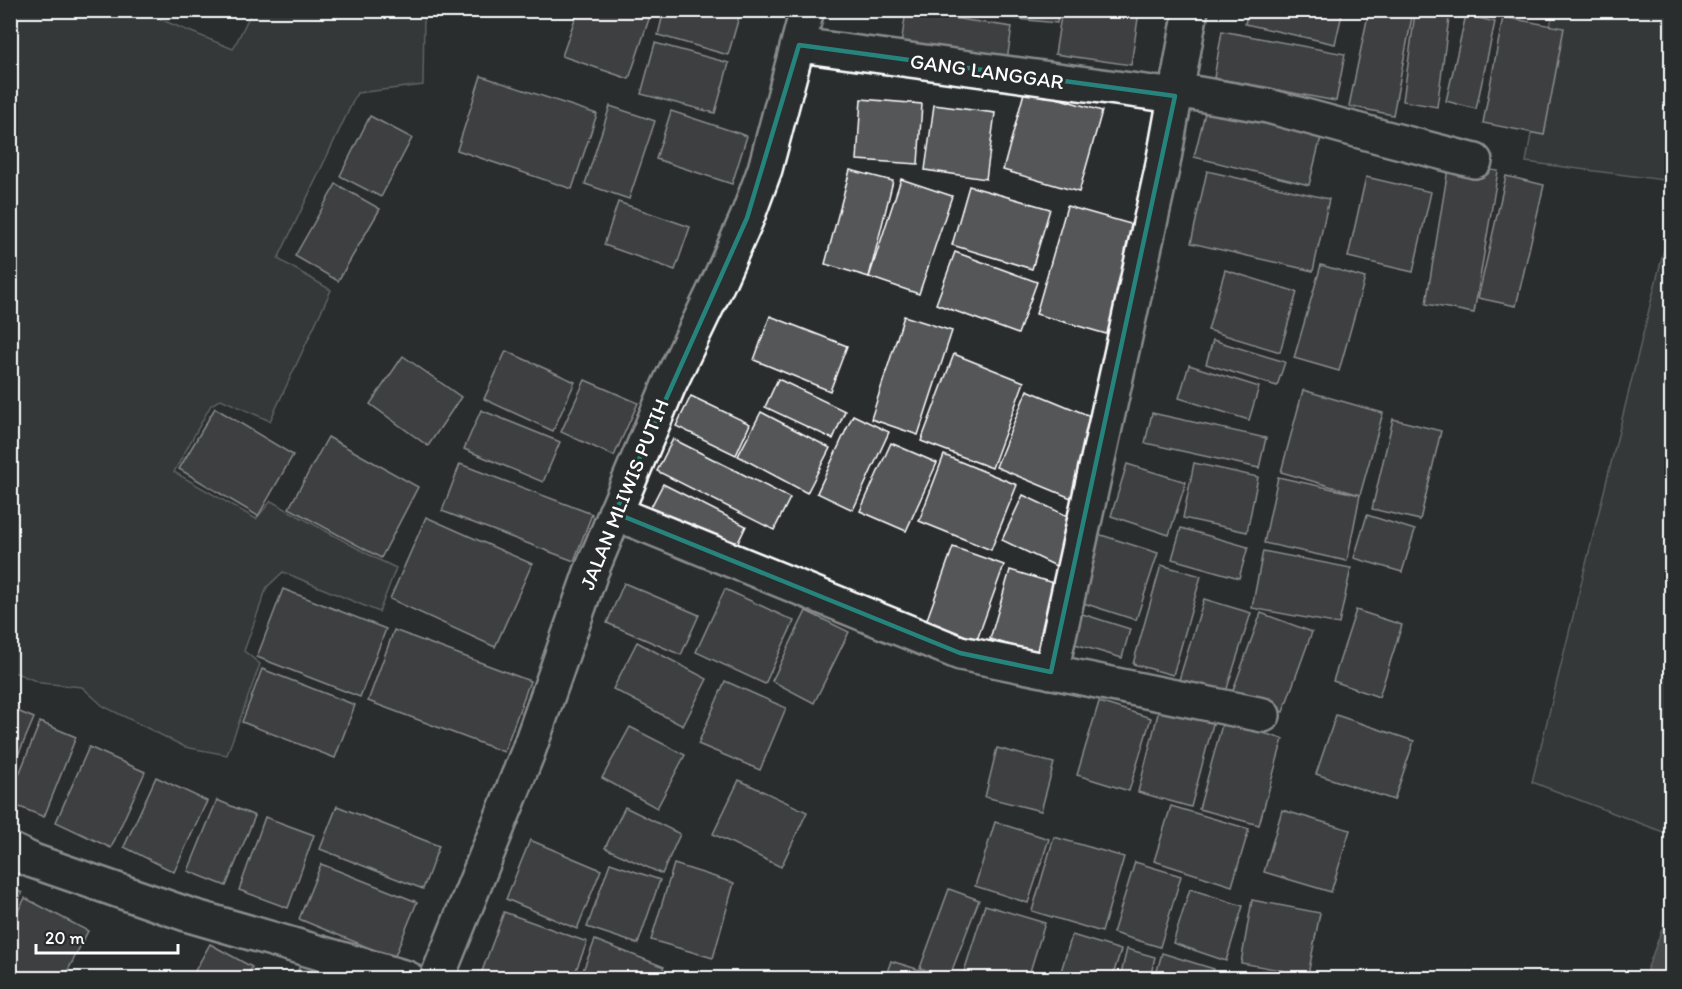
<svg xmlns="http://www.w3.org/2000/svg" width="1682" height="989" font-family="Itim,sans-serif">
	<rect width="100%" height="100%" fill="#2a2d2e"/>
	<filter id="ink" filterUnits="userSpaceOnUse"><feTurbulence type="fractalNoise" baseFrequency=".0167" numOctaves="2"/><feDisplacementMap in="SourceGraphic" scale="12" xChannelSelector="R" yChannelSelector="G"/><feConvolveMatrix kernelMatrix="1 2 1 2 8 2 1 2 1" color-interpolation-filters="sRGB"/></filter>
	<g filter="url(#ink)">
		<g fill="#414445" stroke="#a0a2a2" stroke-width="1.5">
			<path d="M419 10 424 12 423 85 357 93 278 259 331 290 270 421 221 399 211 405 174 472 256 519 271 501 377 559 396 568 379 612 283 572 267 587 244 651 260 664 227 755 185 747 103 706 82 687 41 683 11 671V11H140L233 49 252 11Z"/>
			<path d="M1553 11H1671V181L1526 162Z"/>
			<path d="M1671 221 1672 835H1671L1532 782Z"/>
		</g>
		<path fill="#6a6c6d" stroke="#a6a7a7" stroke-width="1.5" d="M1671 905V978H1644Z"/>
		<g fill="#555758" stroke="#fff" stroke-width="1.5">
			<path d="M578 10H652L629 79 562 56Z"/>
			<path d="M664 10H714L739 17 728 55 658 35Z"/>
			<path d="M968 10H1058L1057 23 967 14Z"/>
			<path d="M1062 10 1139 12 1131 65 1055 54Z"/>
			<path d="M1146 10H1185L1183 17Z"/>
			<path d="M1248 10H1343L1335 44 1245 24Z"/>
			<path d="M1369 10H1379L1412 17 1393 115 1349 106Z"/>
			<path d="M906 11 1012 27 1006 67 900 51Z"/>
			<path d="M1415 13 1449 18 1437 107 1403 101Z"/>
			<path d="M1466 15 1495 22 1476 109 1446 101Z"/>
			<path d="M1503 17 1564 28 1544 135 1483 123Z"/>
			<path d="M1222 31 1345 54 1336 101 1214 78Z"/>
			<path d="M655 43 729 63 715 113 641 94Z"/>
			<path d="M481 76 597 114 572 189 457 150Z"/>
			<path d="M1025 89 1102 111 1079 192 1003 170Z"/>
			<path d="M861 99 922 104 918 164 857 160Z"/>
			<path d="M934 105 995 113 986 179 925 170Z"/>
			<path d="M1207 105 1322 133 1309 185 1194 157Z"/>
			<path d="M610 106 655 121 629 199 585 184Z"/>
			<path d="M671 111 747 136 732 184 656 159Z"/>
			<path d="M370 116 412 138 381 197 340 176Z"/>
			<path d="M1449 163 1498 171 1474 313 1426 304Z"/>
			<path d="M850 170 893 181 869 277 825 264Z"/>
			<path d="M1207 171 1329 199 1313 271 1191 243Z"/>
			<path d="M1506 176 1544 185 1516 306 1478 298Z"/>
			<path d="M1366 177 1431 192 1413 272 1348 257Z"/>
			<path d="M901 179 952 196 919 294 869 277Z"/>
			<path d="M336 184 380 209 338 281 295 256Z"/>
			<path d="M969 186 1050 209 1032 269 952 245Z"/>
			<path d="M618 202 690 227 675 270 604 245Z"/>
			<path d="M1067 206 1141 227 1110 335 1036 314Z"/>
			<path d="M955 252 1037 282 1018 334 936 304Z"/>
			<path d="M1321 265 1365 278 1339 371 1294 358Z"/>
			<path d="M1225 270 1297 292 1280 352 1208 330Z"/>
			<path d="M770 316 847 346 830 391 754 360Z"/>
			<path d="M904 316 952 331 918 435 871 419Z"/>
			<path d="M1213 340 1285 362 1277 386 1206 364Z"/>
			<path d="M506 351 575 382 553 431 484 399Z"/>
			<path d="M954 354 1024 382 992 468 921 441Z"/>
			<path d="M403 356 461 397 428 446 370 404Z"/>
			<path d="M1189 365 1259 387 1249 420 1179 398Z"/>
			<path d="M778 379 845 411 833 439 765 407Z"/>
			<path d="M585 380 638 403 614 456 561 432Z"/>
			<path d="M1027 390 1102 421 1071 498 996 467Z"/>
			<path d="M1303 390 1383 413 1360 495 1281 472Z"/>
			<path d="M691 396 750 424 736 455 676 426Z"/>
			<path d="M215 408 293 455 258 516 179 469Z"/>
			<path d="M481 410 560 442 543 482 464 449Z"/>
			<path d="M761 412 830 448 807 493 738 456Z"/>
			<path d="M1152 413 1266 438 1259 468 1145 443Z"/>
			<path d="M853 415 889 432 853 510 817 493Z"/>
			<path d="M1393 419 1441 431 1420 520 1372 509Z"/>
			<path d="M328 437 418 487 381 558 289 508Z"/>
			<path d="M673 439 790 498 774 530 657 471Z"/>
			<path d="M891 443 937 463 906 531 860 511Z"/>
			<path d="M944 455 1017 485 991 550 919 521Z"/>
			<path d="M1194 463 1258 477 1247 532 1183 518Z"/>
			<path d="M460 464 592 514 574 561 442 511Z"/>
			<path d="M1127 464 1186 482 1169 535 1111 516Z"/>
			<path d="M1278 477 1360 495 1347 561 1264 543Z"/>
			<path d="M663 484 746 526 734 551 650 509Z"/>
			<path d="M1023 495 1078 521 1056 566 1002 540Z"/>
			<path d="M1367 515 1415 530 1402 572 1354 558Z"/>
			<path d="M426 517 532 564 495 647 390 599Z"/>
			<path d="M1181 528 1248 547 1239 578 1172 559Z"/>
			<path d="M1098 534 1158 553 1136 620 1077 601Z"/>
			<path d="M953 547 1004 565 977 640 926 622Z"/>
			<path d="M1263 551 1351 568 1339 624 1252 608Z"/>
			<path d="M1161 565 1201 576 1173 675 1133 664Z"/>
			<path d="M1010 570 1063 586 1043 655 990 639Z"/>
			<path d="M624 583 699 615 681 655 607 623Z"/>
			<path d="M283 589 386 629 360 697 257 657Z"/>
			<path d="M725 589 794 621 765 684 696 652Z"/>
			<path d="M1204 599 1251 613 1224 698 1178 683Z"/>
			<path d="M1356 610 1402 625 1379 697 1333 681Z"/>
			<path d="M806 611 849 632 814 703 772 681Z"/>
			<path d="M1076 612 1130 629 1122 658 1068 642Z"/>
			<path d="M1261 613 1312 632 1283 712 1232 693Z"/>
			<path d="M394 630 530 681 504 752 368 701Z"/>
			<path d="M637 642 707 679 683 726 613 689Z"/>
			<path d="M262 669 355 705 335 758 242 722Z"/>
			<path d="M725 681 786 708 760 770 698 744Z"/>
			<path d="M1099 702 1151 718 1129 791 1077 775Z"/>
			<path d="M1160 706 1214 720 1191 807 1138 792Z"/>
			<path d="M10 708 34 718 10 774Z"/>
			<path d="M1336 715 1414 741 1394 800 1316 774Z"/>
			<path d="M1223 721 1283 739 1259 825 1199 809Z"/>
			<path d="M40 722 76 737 44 817 10 803V797Z"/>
			<path d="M630 727 685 755 657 808 602 778Z"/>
			<path d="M89 747 145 772 111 848 56 822Z"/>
			<path d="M997 748 1054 763 1041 811 985 797Z"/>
			<path d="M156 777 207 801 174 872 124 847Z"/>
			<path d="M739 780 807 812 781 867 713 834Z"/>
			<path d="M217 800 255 816 226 886 188 871Z"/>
			<path d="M337 806 439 846 423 889 320 849Z"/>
			<path d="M1171 806 1249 829 1232 886 1154 861Z"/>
			<path d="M625 807 680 834 662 874 605 848Z"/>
			<path d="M1282 810 1350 830 1331 892 1264 872Z"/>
			<path d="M265 817 314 835 288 908 239 890Z"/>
			<path d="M995 822 1049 839 1028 903 975 886Z"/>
			<path d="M1054 837 1124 857 1102 932 1032 911Z"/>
			<path d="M530 840 601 870 577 929 506 899Z"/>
			<path d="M1135 862 1181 876 1160 947 1113 933Z"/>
			<path d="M610 863 660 880 638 944 587 927Z"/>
			<path d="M321 864 417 902 394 958 299 919Z"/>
			<path d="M674 864 734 883 713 958 651 940Z"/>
			<path d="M10 886 22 893 10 913Z"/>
			<path d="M949 889 979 900 949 978 920 968Z"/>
			<path d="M1190 889 1243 906 1226 961 1173 943Z"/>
			<path d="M25 898 88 931 64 978H10V925Z"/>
			<path d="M1252 900 1320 913 1308 975 1241 963Z"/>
			<path d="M985 905 1045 923 1028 978H973L963 975Z"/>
			<path d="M504 912 587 942 573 978H494L481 974Z"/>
			<path d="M1072 935 1121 950 1112 978H1059Z"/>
			<path d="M595 940 664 967 659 978H580Z"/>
			<path d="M210 944 252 967 246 978H191Z"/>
			<path d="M1127 949 1155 957 1150 978H1120Z"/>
			<path d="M1162 953 1214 969 1211 978H1155Z"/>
			<path d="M891 961 930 973 928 978H885Z"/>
			<path d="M300 964 347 978H296Z"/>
		</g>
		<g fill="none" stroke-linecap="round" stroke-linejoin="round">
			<g stroke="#fff" stroke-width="38">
				<g id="street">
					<path d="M799 45 1175 96"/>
					<path d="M1176 90 1268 106 1382 137 1475 161"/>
					<path d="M615 513 960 653 1263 715"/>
					<path d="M1051 672 1162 169 1191 10"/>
					<path d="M10 850 33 861 189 915 407 978"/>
				</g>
			</g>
			<g stroke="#fff" stroke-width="38">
				<path id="secondary" d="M437 978 528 752 591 572 669 385 719 281 747 218 765 169 807 10"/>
			</g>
			<use href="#street" stroke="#2a2d2e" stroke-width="33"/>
			<use href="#secondary" stroke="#2a2d2e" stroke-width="33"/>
		</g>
	</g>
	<path d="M0 0H1682V989H0ZM799 45 1175 96 1051 672 960 653 615 513 747 218Z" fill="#2a2d2e" fill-opacity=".55" fill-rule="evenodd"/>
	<path fill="none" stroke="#27847c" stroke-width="4.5" stroke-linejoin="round" d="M799 45 1175 96 1051 672 960 653 615 513 747 218Z"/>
	<g text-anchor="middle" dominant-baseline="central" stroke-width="6" stroke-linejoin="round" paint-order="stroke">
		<g font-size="21" fill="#fff" stroke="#2a2d2e">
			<text transform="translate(987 71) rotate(8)">GANG LANGGAR</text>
			<text transform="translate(624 494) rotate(-68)">JALAN MLIWIS PUTIH</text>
		</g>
	</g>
	<rect width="1682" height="989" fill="none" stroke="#2a2d2e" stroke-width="36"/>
	<rect x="18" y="18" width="1646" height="953" fill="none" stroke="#fff" stroke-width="2" filter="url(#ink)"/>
	<path d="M36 944v9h142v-9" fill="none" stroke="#ffffff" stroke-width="3"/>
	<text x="45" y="944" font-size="18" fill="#ffffff" stroke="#2a2d2e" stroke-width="4.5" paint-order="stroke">20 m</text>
</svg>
